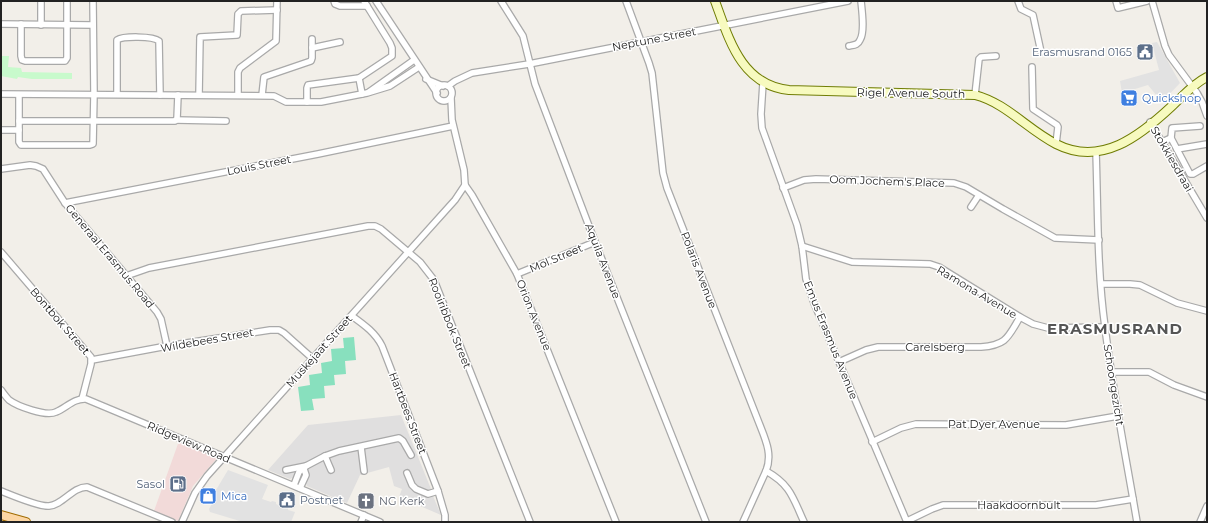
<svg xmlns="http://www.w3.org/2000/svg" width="1208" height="523" font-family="Montserrat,sans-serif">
	<rect width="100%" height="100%" fill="#f2efe9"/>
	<path fill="#e0dfdf" d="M401 415 431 489 429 492 431 495 433 496 441 515 399 497 402 489 394 486 389 467 360 475 347 503 307 486 305 481 306 474 297 471 294 477 290 479 268 470 308 425Z"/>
	<path fill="#f2dad9" d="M179 441 217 458 193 486 178 521 154 511Z"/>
	<path fill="#c8facc" d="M1 56H9L8 67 21 68 22 72 72 73V79H32L18 77 17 79 1 76Z"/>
	<path fill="#88e0be" d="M354 337 356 360 345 361 346 374 334 375 335 385 324 386 325 398 312 399 314 410 301 411 298 387 310 385 309 375 322 373 321 363 332 361 331 349 344 348 343 338Z"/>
	<g fill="#e2e2e2">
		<path d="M1157 42 1180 83 1162 102 1148 85 1122 93 1120 81 1159 70 1152 43Z"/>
		<path d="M228 470 268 485 262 499 271 502 272 501 276 502V504L280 506 281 505 288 508V510L295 512 291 522H243L210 512 209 509 216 497 213 495Z"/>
	</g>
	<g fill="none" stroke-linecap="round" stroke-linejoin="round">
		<g stroke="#a9a9a9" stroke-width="8">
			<g id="minor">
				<path d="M334 1 335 4 340 6H367"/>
				<path d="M376 1 437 93"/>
				<path d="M501 1 523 36 535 84 595 242 706 522"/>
				<path d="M626 1 649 63 652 73 663 173 667 188 761 428C767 443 772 456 766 471L743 522"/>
				<path d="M1018 1 1021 9 1033 15 1041 52"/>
				<path d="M1116 1 1118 8 1147 1"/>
				<path d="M1152 1 1165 46 1169 55 1197 93 1202 102 1207 116"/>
				<path d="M41 2V25"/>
				<path d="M1 24 93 25"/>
				<path d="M21 24V56L22 60 25 61H65L67 58V2"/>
				<path d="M849 46C854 45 858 45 860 40 865 32 862 11 861 1"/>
				<path d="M312 48 340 42"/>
				<path d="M1032 67 1033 109 1057 125 1058 127 1056 144"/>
				<path d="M359 78 362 94"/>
				<path d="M426 79 443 86"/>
				<path d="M763 83 761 114 762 128 797 225 802 246 806 279 814 303 907 522"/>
				<circle cx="444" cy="93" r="8"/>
				<path d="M448 86 455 81 472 73 529 64 848 1"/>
				<path d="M369 92 414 60"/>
				<path d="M1 94 274 96 286 102H321L367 93 390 86 419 67"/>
				<path d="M117 94V40C123 36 153 36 159 41L160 95"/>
				<path d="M19 95V142L21 145H90L93 144 94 94 93 1"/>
				<path d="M199 95 200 37 237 35 238 14 241 11 277 10"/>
				<path d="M238 95V72L240 68 276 41 277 1"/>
				<path d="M262 95 264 77 311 61 312 58V39"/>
				<path d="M975 95 979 59 981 57 996 56"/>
				<path d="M451 98 452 120 464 170 465 185 472 195 517 274 616 522"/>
				<path d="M307 102V88L308 85 359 78 392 56V48L390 43 364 1"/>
				<path d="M176 120 226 121"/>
				<path d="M19 121H175L177 119 178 95"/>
				<path d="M1150 122 1207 218"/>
				<path d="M1 130H19"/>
				<path d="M1171 138 1172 128 1200 126"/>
				<path d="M1162 142 1171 138 1190 174H1193L1207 166"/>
				<path d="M1177 149 1207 144"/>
				<path d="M1096 152C1098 210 1097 269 1105 327 1113 393 1126 457 1137 522"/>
				<path d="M1 169 30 165 36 166 43 169 65 203 157 312 161 319 167 346"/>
				<path d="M783 188 804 180 816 179 954 183 966 187 1003 209 1055 238 1099 240"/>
				<path d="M65 203 318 154 453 126"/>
				<path d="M971 207 979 195"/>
				<path d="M802 246 852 262 930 264 939 267 1020 317 1033 324 1048 328 1105 327"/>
				<path d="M1 252 91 357V364L82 399"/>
				<path d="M517 274 595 242"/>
				<path d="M126 276 149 268 368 226H375L381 229 420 262 434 280 530 522"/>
				<path d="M1101 284H1130L1140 285 1177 303 1207 311"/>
				<path d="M352 316C363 324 375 332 382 346L438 491 445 515V522"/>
				<path d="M92 360 167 346 270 330H279L284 333 312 358"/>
				<path d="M839 362 866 350 878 347H981C1007 345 1008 337 1020 317"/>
				<path d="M1112 372H1149L1174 385 1207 397"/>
				<path d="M1 390C4 394 6 397 9 400 17 406 46 417 56 412 66 408 74 398 86 399L380 522"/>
				<path d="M872 442 901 428 916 424 1066 425 1118 416"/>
				<path d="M361 447 364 471"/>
				<path d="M325 456 331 470"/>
				<path d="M286 470 306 466 325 456 339 451 399 438 403 441 411 455"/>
				<path d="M766 471C791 485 793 498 804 522"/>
				<path d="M407 473 412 485 416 489 428 494 438 491"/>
				<path d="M294 485 299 472 306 466"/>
				<path d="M300 488 306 475 304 469"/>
				<path d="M1 491C11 495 39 507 49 506 63 505 72 487 87 487L172 522"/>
				<path d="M907 521 932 509 943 505H1096L1133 499"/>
				<path d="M182 522 195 493 207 476 455 200 465 185"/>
				<path d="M361 522 364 515"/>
				<path d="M1200 522 1207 506"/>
			</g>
		</g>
		<g stroke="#707d05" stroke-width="10">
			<path id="secondary" d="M715 1C729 39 741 85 789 90L975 95C1006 103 1027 129 1056 144 1101 167 1140 136 1172 106 1183 96 1193 84 1207 77"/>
		</g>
		<g stroke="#a06b00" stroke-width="10">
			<path id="primary" d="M1 515 26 522"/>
		</g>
		<use href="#minor" stroke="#fff" stroke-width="5.5"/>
		<use href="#secondary" stroke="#f7fabf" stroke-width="8"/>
		<use href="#primary" stroke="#fcd6a4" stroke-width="8"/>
	</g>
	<defs>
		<g id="civic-square" transform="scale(0.9)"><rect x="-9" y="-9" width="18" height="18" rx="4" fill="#5c6f8a" stroke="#fff"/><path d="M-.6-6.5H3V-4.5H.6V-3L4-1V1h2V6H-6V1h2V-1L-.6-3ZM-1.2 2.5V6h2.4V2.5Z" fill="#fff"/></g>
		<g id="supermarket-square" transform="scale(0.9)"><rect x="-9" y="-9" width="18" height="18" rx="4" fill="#3f7fe0" stroke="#fff"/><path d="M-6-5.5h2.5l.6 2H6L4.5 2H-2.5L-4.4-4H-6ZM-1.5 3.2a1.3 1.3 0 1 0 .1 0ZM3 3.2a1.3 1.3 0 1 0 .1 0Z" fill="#fff"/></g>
		<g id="fuel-square" transform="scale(0.9)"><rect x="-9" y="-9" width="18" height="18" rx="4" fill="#5c6f8a" stroke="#fff"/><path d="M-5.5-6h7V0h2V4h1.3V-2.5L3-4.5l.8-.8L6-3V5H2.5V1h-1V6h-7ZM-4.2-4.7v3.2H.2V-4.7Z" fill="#fff"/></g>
		<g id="shop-square" transform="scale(0.9)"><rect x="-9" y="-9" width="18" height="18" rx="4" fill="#3f7fe0" stroke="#fff"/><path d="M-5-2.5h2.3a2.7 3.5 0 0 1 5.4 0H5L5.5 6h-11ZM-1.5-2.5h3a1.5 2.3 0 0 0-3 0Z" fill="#fff"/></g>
		<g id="church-square" transform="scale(0.9)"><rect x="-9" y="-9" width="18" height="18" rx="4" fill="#6b7280" stroke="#fff"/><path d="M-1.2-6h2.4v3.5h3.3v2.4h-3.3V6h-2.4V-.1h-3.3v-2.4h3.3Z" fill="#fff"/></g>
	</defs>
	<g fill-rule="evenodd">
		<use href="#civic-square" x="1145" y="52"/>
		<use href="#supermarket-square" x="1129" y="98"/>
		<use href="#fuel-square" x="178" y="484"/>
		<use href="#shop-square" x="208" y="496"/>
		<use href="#civic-square" x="287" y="500"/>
		<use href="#church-square" x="366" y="501"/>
	</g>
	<g text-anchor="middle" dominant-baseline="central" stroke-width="3" stroke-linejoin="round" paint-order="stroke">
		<g font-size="11" fill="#222" stroke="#fff">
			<text transform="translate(654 39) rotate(-11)">Neptune Street</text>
			<text transform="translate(911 93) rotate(1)">Rigel Avenue South</text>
			<text transform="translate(1172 159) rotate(60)">Stokkiesdraai</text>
			<text transform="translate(259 165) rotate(-11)">Louis Street</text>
			<text transform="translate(887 181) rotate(2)">Oom Jochem's Place</text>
			<text transform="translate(110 256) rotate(50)">Generaal Erasmus Road</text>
			<text transform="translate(556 258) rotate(-23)">Mol Street</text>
			<text transform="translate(603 261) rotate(69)">Aquila Avenue</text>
			<text transform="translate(699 270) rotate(69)">Polaris Avenue</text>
			<text transform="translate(977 292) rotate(31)">Ramona Avenue</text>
			<text transform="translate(534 315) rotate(68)">Orion Avenue</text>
			<text transform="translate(60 321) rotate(49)">Bontbok Street</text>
			<text transform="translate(450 323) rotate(68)">Rooiribbok Street</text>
			<text transform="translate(207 340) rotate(-10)">Wildebees Street</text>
			<text transform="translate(831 340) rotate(68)">Emus Erasmus Avenue</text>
			<text x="935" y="347">Carelsberg</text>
			<text transform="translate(319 351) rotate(-48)">Muskejaat Street</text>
			<text transform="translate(1114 385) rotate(81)">Schoongezicht</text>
			<text transform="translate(408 413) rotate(69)">Hartbees Street</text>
			<text x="994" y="424">Pat Dyer Avenue</text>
			<text transform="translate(189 442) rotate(23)">Ridgeview Road</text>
			<text x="1019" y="505">Haakdoornbult</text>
		</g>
		<g font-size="11" fill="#4e5e75" stroke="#fff" text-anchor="end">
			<text x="1132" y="52">Erasmusrand 0165</text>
			<text x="165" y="484">Sasol</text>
			<text x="300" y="500" text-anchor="start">Postnet</text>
		</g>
		<g font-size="11" fill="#366cbe" stroke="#fff" text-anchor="start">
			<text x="1142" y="98">Quickshop</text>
			<text x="221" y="496">Mica</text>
		</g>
		<g font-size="11" fill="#5b616d" stroke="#fff" text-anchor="start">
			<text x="379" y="501">NG Kerk</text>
		</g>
		<g font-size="15" font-weight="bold" letter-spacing="1" fill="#555" stroke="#fff">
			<text x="1115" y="328">ERASMUSRAND</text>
		</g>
	</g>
	<rect width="1208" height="523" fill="none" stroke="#222222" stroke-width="4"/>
</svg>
